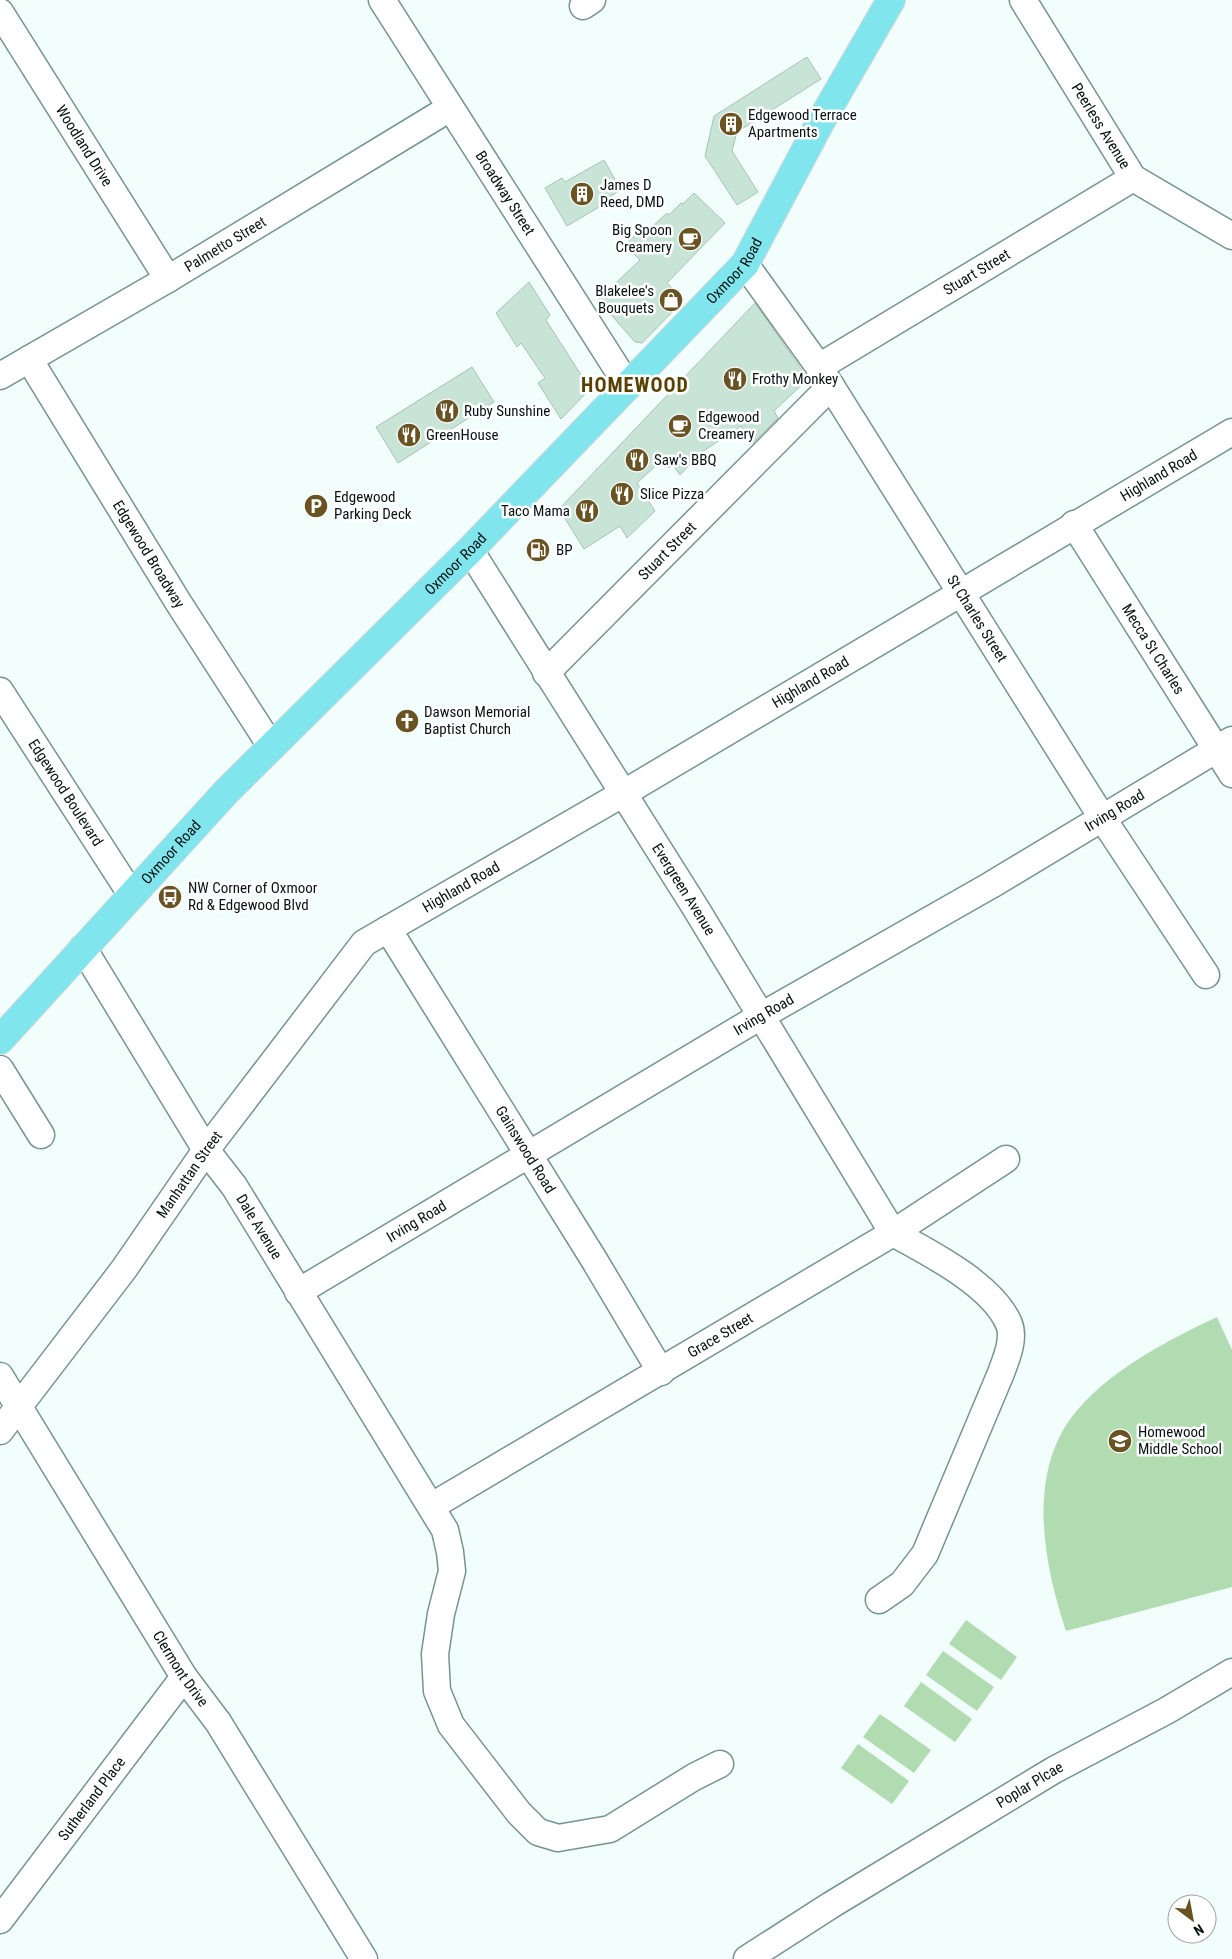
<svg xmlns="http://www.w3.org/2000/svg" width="1232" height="1959" font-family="'Roboto Condensed',sans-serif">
	<rect width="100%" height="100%" fill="#f1fefc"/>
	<g fill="#b1dbb0">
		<path d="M1217 1317 1232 1350V1587L1066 1631C1044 1565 1027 1478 1071 1418 1104 1373 1168 1340 1217 1317Z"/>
		<path d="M966 1620 1017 1657 1001 1680 949 1644Z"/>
		<path d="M943 1651 994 1687 977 1711 926 1675Z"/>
		<path d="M921 1682 972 1719 955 1742 904 1706Z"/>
		<path d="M880 1714 931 1750 914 1773 863 1737Z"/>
		<path d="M858 1744 909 1781 892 1804 841 1768Z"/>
	</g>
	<g fill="#c8e4d6" stroke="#a8c3b6">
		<path d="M807 57 821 79 737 132 732 151 758 192 737 205 705 156 714 116Z"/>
		<path d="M604 160 621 190 609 197 611 200 567 226 545 188 562 178 565 182Z"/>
		<path d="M694 193 725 223 667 283 684 300 642 343 635 342 598 300 640 260 625 245 638 232 642 236 667 213 669 215 681 203 683 204Z"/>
		<path d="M529 282 550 315 546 320 590 389 561 419 538 383 545 378 521 343 517 347 496 313Z"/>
		<path d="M755 303 808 379 774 411 778 418 753 443 741 426 699 454 680 475 672 464 669 468 663 459 637 483 655 511 627 538 620 526 584 549 559 509Z"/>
		<path d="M472 367 494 402 398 463 376 427Z"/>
	</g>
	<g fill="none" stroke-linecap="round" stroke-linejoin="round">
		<g stroke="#76948f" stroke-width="29">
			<g id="minor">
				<path id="s1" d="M382 0 628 386"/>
				<path id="s2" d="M1023 0 1133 178 1232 236"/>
				<path d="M583 6 592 0"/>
				<path id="s3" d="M0 12 168 279"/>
				<path id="s4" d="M745 264 819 367 1103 819 1206 975"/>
				<path id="s5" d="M29 359 178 602 271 746"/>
				<path id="s6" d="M819 367 1133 178"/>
				<path id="s7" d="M0 376 168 279 450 108"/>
				<path id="s8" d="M1074 524 1232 774"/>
				<path id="s9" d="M470 550 695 907 893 1233"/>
				<path id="s10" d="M546 673 831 386"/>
				<path id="s11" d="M0 691 131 894"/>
				<path id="s12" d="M388 929 593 1258 661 1372"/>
				<path id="s13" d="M83 948 206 1150 234 1186 445 1530 450 1552 452 1571 441 1614 435 1654 437 1691 451 1725 519 1813 538 1832 558 1838 610 1829 694 1777 720 1764"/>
				<path d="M0 1069 41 1135"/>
				<path id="s14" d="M298 1292 761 1016 991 885 1232 740"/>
				<path id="s15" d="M0 1376 184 1677 218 1722 364 1959"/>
				<path id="s16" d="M0 1431 124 1269 206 1150 364 943 624 793 1232 432"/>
				<path id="s17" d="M432 1506 893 1233 1006 1159"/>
				<path d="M879 1600 902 1584 925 1554 1001 1373C1006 1359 1015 1339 1009 1324 993 1285 928 1252 893 1233"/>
				<path id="s18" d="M0 1920 184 1677"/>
				<path id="s19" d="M747 1959 831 1905 1054 1770 1166 1711 1232 1672"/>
			</g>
		</g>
		<g stroke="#d7d9d9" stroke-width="30">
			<g id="major">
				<path id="s20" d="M0 1040 226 792 470 550 745 264 821 121 891 0"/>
			</g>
		</g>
		<use href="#minor" stroke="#fff" stroke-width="26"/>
		<use href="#major" stroke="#81e5ed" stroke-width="28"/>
	</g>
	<defs>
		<g id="building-disc" transform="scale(1.25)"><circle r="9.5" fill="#695322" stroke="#fff"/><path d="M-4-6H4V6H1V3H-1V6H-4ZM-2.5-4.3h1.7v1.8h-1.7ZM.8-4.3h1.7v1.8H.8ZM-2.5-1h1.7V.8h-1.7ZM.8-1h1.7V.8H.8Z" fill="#fff"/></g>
		<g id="cafe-disc" transform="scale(1.25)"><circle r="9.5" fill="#695322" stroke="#fff"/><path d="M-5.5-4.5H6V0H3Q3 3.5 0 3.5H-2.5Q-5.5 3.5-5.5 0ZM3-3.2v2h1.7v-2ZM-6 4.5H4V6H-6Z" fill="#fff"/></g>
		<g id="shop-disc" transform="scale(1.25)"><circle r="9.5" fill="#695322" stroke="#fff"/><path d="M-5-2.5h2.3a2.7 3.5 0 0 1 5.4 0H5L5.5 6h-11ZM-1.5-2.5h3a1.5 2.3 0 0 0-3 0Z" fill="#fff"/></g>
		<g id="restaurant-disc" transform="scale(1.25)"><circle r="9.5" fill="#695322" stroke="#fff"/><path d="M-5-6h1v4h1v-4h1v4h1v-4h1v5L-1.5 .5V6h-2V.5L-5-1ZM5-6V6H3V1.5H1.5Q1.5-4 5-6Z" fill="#fff"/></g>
		<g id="parking-disc" transform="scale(1.25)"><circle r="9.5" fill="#695322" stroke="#fff"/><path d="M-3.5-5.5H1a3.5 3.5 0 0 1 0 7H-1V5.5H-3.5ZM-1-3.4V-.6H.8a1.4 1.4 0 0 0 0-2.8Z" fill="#fff"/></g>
		<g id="fuel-disc" transform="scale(1.25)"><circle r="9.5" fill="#695322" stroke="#fff"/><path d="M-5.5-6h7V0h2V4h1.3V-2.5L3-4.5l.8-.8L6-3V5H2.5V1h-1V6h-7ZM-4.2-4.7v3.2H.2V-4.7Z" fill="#fff"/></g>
		<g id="church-disc" transform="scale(1.25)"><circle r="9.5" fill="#695322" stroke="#fff"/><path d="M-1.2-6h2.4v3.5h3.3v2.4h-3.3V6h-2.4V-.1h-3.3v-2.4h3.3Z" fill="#fff"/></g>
		<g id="bus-disc" transform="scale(1.25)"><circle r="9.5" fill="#695322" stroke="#fff"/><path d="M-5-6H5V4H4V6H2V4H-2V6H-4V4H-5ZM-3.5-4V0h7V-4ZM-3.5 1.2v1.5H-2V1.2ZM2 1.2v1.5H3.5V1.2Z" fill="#fff"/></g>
		<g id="school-disc" transform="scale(1.25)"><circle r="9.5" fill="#695322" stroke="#fff"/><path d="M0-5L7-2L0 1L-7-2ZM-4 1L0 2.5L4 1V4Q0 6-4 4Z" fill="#fff"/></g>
	</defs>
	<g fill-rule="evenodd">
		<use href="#building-disc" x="731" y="124"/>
		<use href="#building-disc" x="582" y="194"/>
		<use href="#cafe-disc" x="690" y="239"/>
		<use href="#shop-disc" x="671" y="300"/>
		<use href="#restaurant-disc" x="735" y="379"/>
		<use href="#restaurant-disc" x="447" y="411"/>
		<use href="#cafe-disc" x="680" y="426"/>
		<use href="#restaurant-disc" x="409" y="435"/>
		<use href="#restaurant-disc" x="637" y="460"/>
		<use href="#restaurant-disc" x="622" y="494"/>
		<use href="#parking-disc" x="316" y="506"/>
		<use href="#restaurant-disc" x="587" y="511"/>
		<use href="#fuel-disc" x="538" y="550"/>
		<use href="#church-disc" x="407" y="721"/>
		<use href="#bus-disc" x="170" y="897"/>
		<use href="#school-disc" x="1120" y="1441"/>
	</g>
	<g text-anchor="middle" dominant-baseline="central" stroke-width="5" stroke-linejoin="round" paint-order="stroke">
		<g font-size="15" fill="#071311" stroke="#fff" text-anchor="start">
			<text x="748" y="115">Edgewood Terrace<tspan x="748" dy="17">Apartments</tspan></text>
			<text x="600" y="185">James D<tspan x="600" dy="17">Reed, DMD</tspan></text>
			<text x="672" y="230" text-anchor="end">Big Spoon<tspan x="672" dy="17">Creamery</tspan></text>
			<text x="654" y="291" text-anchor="end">Blakelee's<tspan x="654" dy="17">Bouquets</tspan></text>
			<text x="752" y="379">Frothy Monkey</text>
			<text x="464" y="411">Ruby Sunshine</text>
			<text x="698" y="417">Edgewood<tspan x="698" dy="17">Creamery</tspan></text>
			<text x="426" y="435">GreenHouse</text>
			<text x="654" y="460">Saw's BBQ</text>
			<text x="640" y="494">Slice Pizza</text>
			<text x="334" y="497">Edgewood<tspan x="334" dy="17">Parking Deck</tspan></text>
			<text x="570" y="511" text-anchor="end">Taco Mama</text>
			<text x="556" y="550">BP</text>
			<text x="424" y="712">Dawson Memorial<tspan x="424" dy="17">Baptist Church</tspan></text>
			<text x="188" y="888">NW Corner of Oxmoor<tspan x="188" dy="17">Rd &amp; Edgewood Blvd</tspan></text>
			<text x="1138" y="1432">Homewood<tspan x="1138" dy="17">Middle School</tspan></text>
		</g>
		<g font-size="15" fill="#071311" stroke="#fff">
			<text stroke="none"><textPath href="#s2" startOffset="148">Peerless Avenue</textPath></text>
			<text stroke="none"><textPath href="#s3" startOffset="158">Woodland Drive</textPath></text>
			<text stroke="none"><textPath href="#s1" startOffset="229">Broadway Street</textPath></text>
			<text stroke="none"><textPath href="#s7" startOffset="261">Palmetto Street</textPath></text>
			<text stroke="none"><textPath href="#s20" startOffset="1064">Oxmoor Road</textPath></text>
			<text stroke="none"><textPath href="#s6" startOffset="184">Stuart Street</textPath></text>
			<text stroke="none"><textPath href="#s16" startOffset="1531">Highland Road</textPath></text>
			<text stroke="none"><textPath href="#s10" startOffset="172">Stuart Street</textPath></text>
			<text stroke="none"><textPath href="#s5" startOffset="229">Edgewood Broadway</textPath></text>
			<text stroke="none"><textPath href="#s20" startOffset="659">Oxmoor Road</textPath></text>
			<text stroke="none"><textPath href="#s4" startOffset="424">St Charles Street</textPath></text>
			<text stroke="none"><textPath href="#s8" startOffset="148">Mecca St Charles</textPath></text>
			<text stroke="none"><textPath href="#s16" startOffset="1126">Highland Road</textPath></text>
			<text stroke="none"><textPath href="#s11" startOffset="121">Edgewood Boulevard</textPath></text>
			<text stroke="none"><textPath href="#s14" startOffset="948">Irving Road</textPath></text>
			<text stroke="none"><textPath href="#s20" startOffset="254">Oxmoor Road</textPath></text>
			<text stroke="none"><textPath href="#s16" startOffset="721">Highland Road</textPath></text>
			<text stroke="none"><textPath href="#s9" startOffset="401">Evergreen Avenue</textPath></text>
			<text stroke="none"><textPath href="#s14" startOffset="542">Irving Road</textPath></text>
			<text stroke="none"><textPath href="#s12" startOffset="260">Gainswood Road</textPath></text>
			<text stroke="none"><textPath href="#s16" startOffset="319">Manhattan Street</textPath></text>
			<text stroke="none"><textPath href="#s14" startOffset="138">Irving Road</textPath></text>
			<text stroke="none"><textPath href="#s13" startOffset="330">Dale Avenue</textPath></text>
			<text stroke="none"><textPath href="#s17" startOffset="335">Grace Street</textPath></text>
			<text stroke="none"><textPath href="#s15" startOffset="344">Clermont Drive</textPath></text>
			<text stroke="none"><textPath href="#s19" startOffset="332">Poplar Plcae</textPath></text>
			<text stroke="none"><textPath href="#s18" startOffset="152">Sutherland Place</textPath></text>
		</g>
		<g font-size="20" font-weight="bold" letter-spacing="1" fill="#584000" stroke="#fff">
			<text x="635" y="385">HOMEWOOD</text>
		</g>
	</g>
	<g transform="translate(1192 1919) rotate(148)"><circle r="24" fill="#ffffff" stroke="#9ca1a0"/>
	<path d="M0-4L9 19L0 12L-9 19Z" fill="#695322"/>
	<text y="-8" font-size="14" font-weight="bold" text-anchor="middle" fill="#071311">N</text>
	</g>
</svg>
